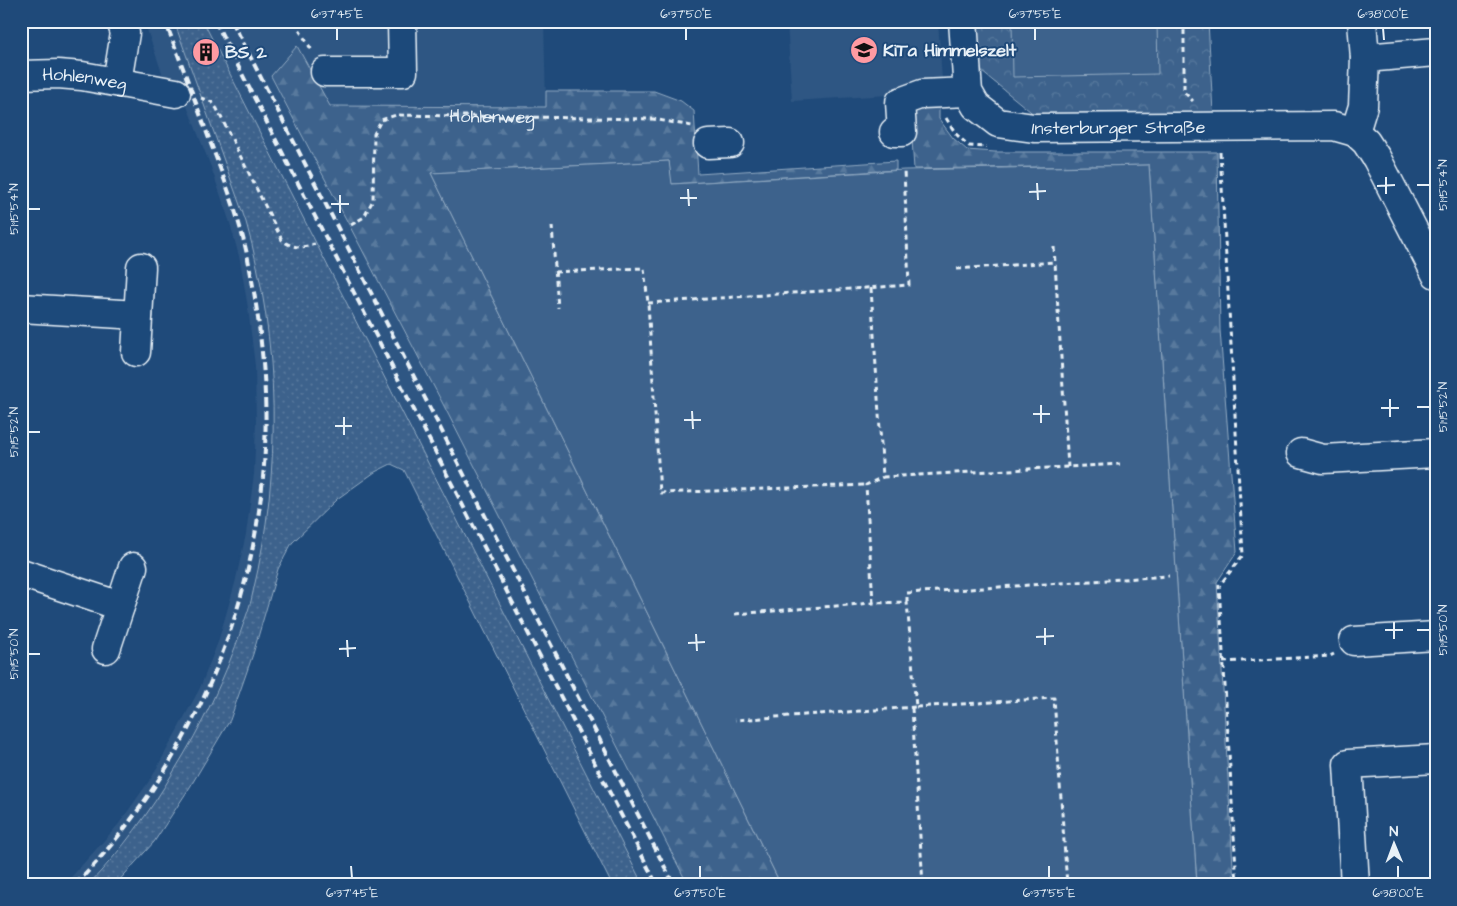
<svg xmlns="http://www.w3.org/2000/svg" width="1457" height="906" font-family="'Architects Daughter',sans-serif">
	<defs>
		<pattern id="grass-dots" width="8" height="8" patternUnits="userSpaceOnUse" patternTransform="scale(1.25)"><rect width="8" height="8" fill="#3c628c"/><path d="M2 2h.1M6 6h.1" fill="none" stroke="#58799d" stroke-width="1.8" stroke-linecap="round"/></pattern>
		<pattern id="forest-firs" width="22" height="20" patternUnits="userSpaceOnUse" patternTransform="scale(1.25)"><rect width="22" height="20" fill="#3c628c"/><path d="M5 1l3.5 6h-7zM16 11l3.5 6h-7z" fill="#58799d"/></pattern>
		<pattern id="park-crowns" width="20" height="18" patternUnits="userSpaceOnUse" patternTransform="scale(1.25)"><rect width="20" height="18" fill="#3c628c"/><path d="M2 6a3 3 0 1 1 6 0M12 15a3 3 0 1 1 6 0" fill="none" stroke="#58799d"/></pattern>
	</defs>
	<rect width="100%" height="100%" fill="#1f4a7a"/>
	<filter id="ink" filterUnits="userSpaceOnUse"><feTurbulence type="fractalNoise" baseFrequency=".02" numOctaves="2"/><feDisplacementMap in="SourceGraphic" scale="10" xChannelSelector="R" yChannelSelector="G"/><feConvolveMatrix kernelMatrix="1 2 1 2 8 2 1 2 1" color-interpolation-filters="sRGB"/></filter>
	<g filter="url(#ink)">
		<g fill="#2e5683">
			<path d="M144 21H174L246 222 255 255 266 312 274 414 272 473 267 527 253 594 233 653 209 709 185 754 155 803 129 837 88 885H64L118 825 152 777 200 688 218 642 235 583 246 534 254 474 256 424 255 366 248 308 240 260 230 223 211 167 183 96 168 90Z"/>
			<path d="M203 21H544L546 107 330 106 271 76 443 404 688 885H643Z"/>
			<path d="M787 21H938L942 80H925L888 95 792 101Z"/>
		</g>
		<path fill="url(#grass-dots)" stroke="#92aac2" d="M174 21H203L643 885H612L404 470 391 464 375 472 337 499 292 543 278 569 253 654 230 720 190 787 154 842 115 885H88C121 851 150 812 174 771 202 726 225 678 242 628 246 616 251 604 253 592 282 471 280 342 246 222Z"/>
		<g fill="url(#forest-firs)" stroke="#92aac2">
			<path d="M297 46 330 106 546 107V91H654L681 101 694 111 698 174 896 161V170L671 184 669 161 431 173 781 885H688L443 404 271 76Z"/>
			<path d="M939 105V119L953 138 967 150 995 152H1217L1220 330 1237 552 1217 582 1234 885H1197L1149 165 914 169 911 124 915 106Z"/>
		</g>
		<path fill="url(#park-crowns)" stroke="#92aac2" d="M973 21H1208L1213 113 1036 116 976 67Z"/>
		<g fill="#3c628c" stroke="#92aac2">
			<path d="M1012 21H1157L1158 74 1013 77Z"/>
			<path d="M669 161 672 184 904 170 1149 165 1197 885H781L431 173Z"/>
		</g>
		<g fill="none" stroke-linecap="round" stroke-linejoin="round">
			<g stroke="#e8f1f8" stroke-width="31">
				<g id="minor">
					<path id="s2" d="M963 21 968 92 976 106 998 123 1034 128 1334 126 1355 132"/>
					<path d="M1362 21 1365 58 1363 106 1355 132 1366 142 1377 159 1436 274"/>
					<path d="M1365 58 1436 52"/>
					<path d="M325 72H403L402 21"/>
					<path id="s3" d="M21 75 58 74 82 76 176 93"/>
					<path d="M117 82 125 33 121 21"/>
					<path d="M894 132H902L900 102 922 94 968 92"/>
					<path d="M708 144 730 143"/>
					<path d="M21 308 138 315"/>
					<path d="M136 352 141 267"/>
					<path d="M1301 453 1323 459 1436 453"/>
					<path d="M21 573 120 606"/>
					<path d="M1354 641 1436 636"/>
					<path d="M106 649 133 567"/>
					<path d="M1355 885 1348 764 1436 759"/>
				</g>
			</g>
			<g stroke="#e8f1f8" stroke-width="3" stroke-dasharray="5 4" stroke-linecap="butt">
				<path d="M297 21 298 28 313 52"/>
				<path d="M1184 21V92L1193 101"/>
				<path d="M201 98 212 102 217 109 282 240C293 249 302 248 315 244"/>
				<path d="M946 118 956 134 969 146 987 147"/>
				<path d="M1220 152 1243 555 1219 586 1237 885"/>
				<path id="s1" d="M351 225 364 217 373 200 374 134 381 120 396 115 653 119 692 126"/>
				<path d="M552 226 558 308"/>
				<path d="M1054 247 1068 467"/>
				<path d="M957 269 1055 262"/>
				<path d="M555 272 644 268 648 303 660 493 866 485"/>
				<path d="M871 288 883 477 1120 464"/>
				<path d="M648 303 909 285 904 170"/>
				<path d="M907 602V593L1169 576"/>
				<path d="M873 603 866 485 883 477"/>
				<path d="M735 614 873 603 907 602 916 707 735 720"/>
				<path d="M1223 662 1330 656 1334 654"/>
				<path d="M916 707 1054 698 1067 885"/>
				<path d="M912 708 923 885"/>
				<path d="M1156 885 1171 884"/>
			</g>
			<use href="#minor" stroke="#1f4a7a" stroke-width="28"/>
			<g stroke="#e8f1f8" stroke-width="4" stroke-dasharray="8 4" stroke-linecap="butt">
				<path d="M215 21 657 885"/>
				<path d="M232 21 674 885"/>
				<path d="M75 885C182 776 249 629 263 477 270 405 262 330 248 259 240 220 225 181 211 144 196 103 181 62 165 21"/>
			</g>
		</g>
	</g>
	<path fill="none" stroke="#e8f1f8" stroke-width="2" d="M337 28V40M686 28V40M1035 28V40M1383 28 1384 40M1386 177V194M1037 183 1038 200M1417 185H1430M1377 186 1395 185M688 189 689 206M1029 192 1046 191M340 195V213M680 198H697M331 204H349M28 209H40M1390 399V417M1041 405V423M1417 407H1430M1381 408H1399M692 411 693 429M1033 414H1050M344 417V435M684 420H701M335 426H352M28 432H40M1394 622V639M1045 628V645M1385 630H1403M1417 630H1430M696 634 697 651M1036 637 1054 636M347 640 348 657M688 643 705 642M339 649 356 648M28 654H40M351 866 352 878M700 866V878M1049 866V878M1398 866V878"/>
	<defs>
		<g id="school-disc" transform="scale(1.4375)"><circle r="9.5" fill="#ff9aa2" stroke="#1f4a7a"/><path d="M0-5L7-2L0 1L-7-2ZM-4 1L0 2.5L4 1V4Q0 6-4 4Z" fill="#111"/></g>
		<g id="building-disc" transform="scale(1.4375)"><circle r="9.5" fill="#ff9aa2" stroke="#1f4a7a"/><path d="M-4-6H4V6H1V3H-1V6H-4ZM-2.5-4.3h1.7v1.8h-1.7ZM.8-4.3h1.7v1.8H.8ZM-2.5-1h1.7V.8h-1.7ZM.8-1h1.7V.8H.8Z" fill="#111"/></g>
	</defs>
	<g fill-rule="evenodd">
		<use href="#school-disc" x="864" y="50"/>
		<use href="#building-disc" x="206" y="52"/>
	</g>
	<g text-anchor="middle" dominant-baseline="central" stroke-width="4" stroke-linejoin="round" paint-order="stroke">
		<g font-size="18" font-weight="bold" fill="#e8f1f8" stroke="#1f4a7a" text-anchor="start">
			<text x="883" y="50">KiTa Himmelszelt</text>
			<text x="225" y="52">BS 2</text>
		</g>
		<g font-size="18" fill="#e8f1f8" stroke="#1f4a7a">
			<text stroke="none"><textPath href="#s3" startOffset="64">Hohlenweg</textPath></text>
			<text stroke="none"><textPath href="#s1" startOffset="228">Hohlenweg</textPath></text>
			<text stroke="none"><textPath href="#s2" startOffset="236">Insterburger Straße</textPath></text>
		</g>
	</g>
	<rect width="1457" height="906" fill="none" stroke="#1f4a7a" stroke-width="55"/>
	<g transform="translate(1394 844) rotate(359)" stroke="#1f4a7a" stroke-width="4" paint-order="stroke">
	<path d="M0-4L9 19L0 12L-9 19Z" fill="#e8f1f8"/>
	<text y="-8" font-size="14" font-weight="bold" text-anchor="middle" fill="#e8f1f8">N</text>
	</g>
	<rect x="28" y="28" width="1402" height="850" fill="none" stroke="#e8f1f8" stroke-width="2"/>
	<g font-size="12" text-anchor="middle" fill="#e8f1f8">
		<text x="337" y="18">6°37'45"E</text>
		<text x="686" y="18">6°37'50"E</text>
		<text x="1035" y="18">6°37'55"E</text>
		<text x="1383" y="18">6°38'00"E</text>
		<text transform="translate(1443 185) rotate(-90)" y="4">51°15'54"N</text>
		<text transform="translate(14 209) rotate(-90)" y="4">51°15'54"N</text>
		<text transform="translate(1443 407) rotate(-90)" y="4">51°15'52"N</text>
		<text transform="translate(14 432) rotate(-90)" y="4">51°15'52"N</text>
		<text transform="translate(1443 630) rotate(-90)" y="4">51°15'50"N</text>
		<text transform="translate(14 654) rotate(-90)" y="4">51°15'50"N</text>
		<text x="352" y="897">6°37'45"E</text>
		<text x="700" y="897">6°37'50"E</text>
		<text x="1049" y="897">6°37'55"E</text>
		<text x="1398" y="897">6°38'00"E</text>
	</g>
</svg>
